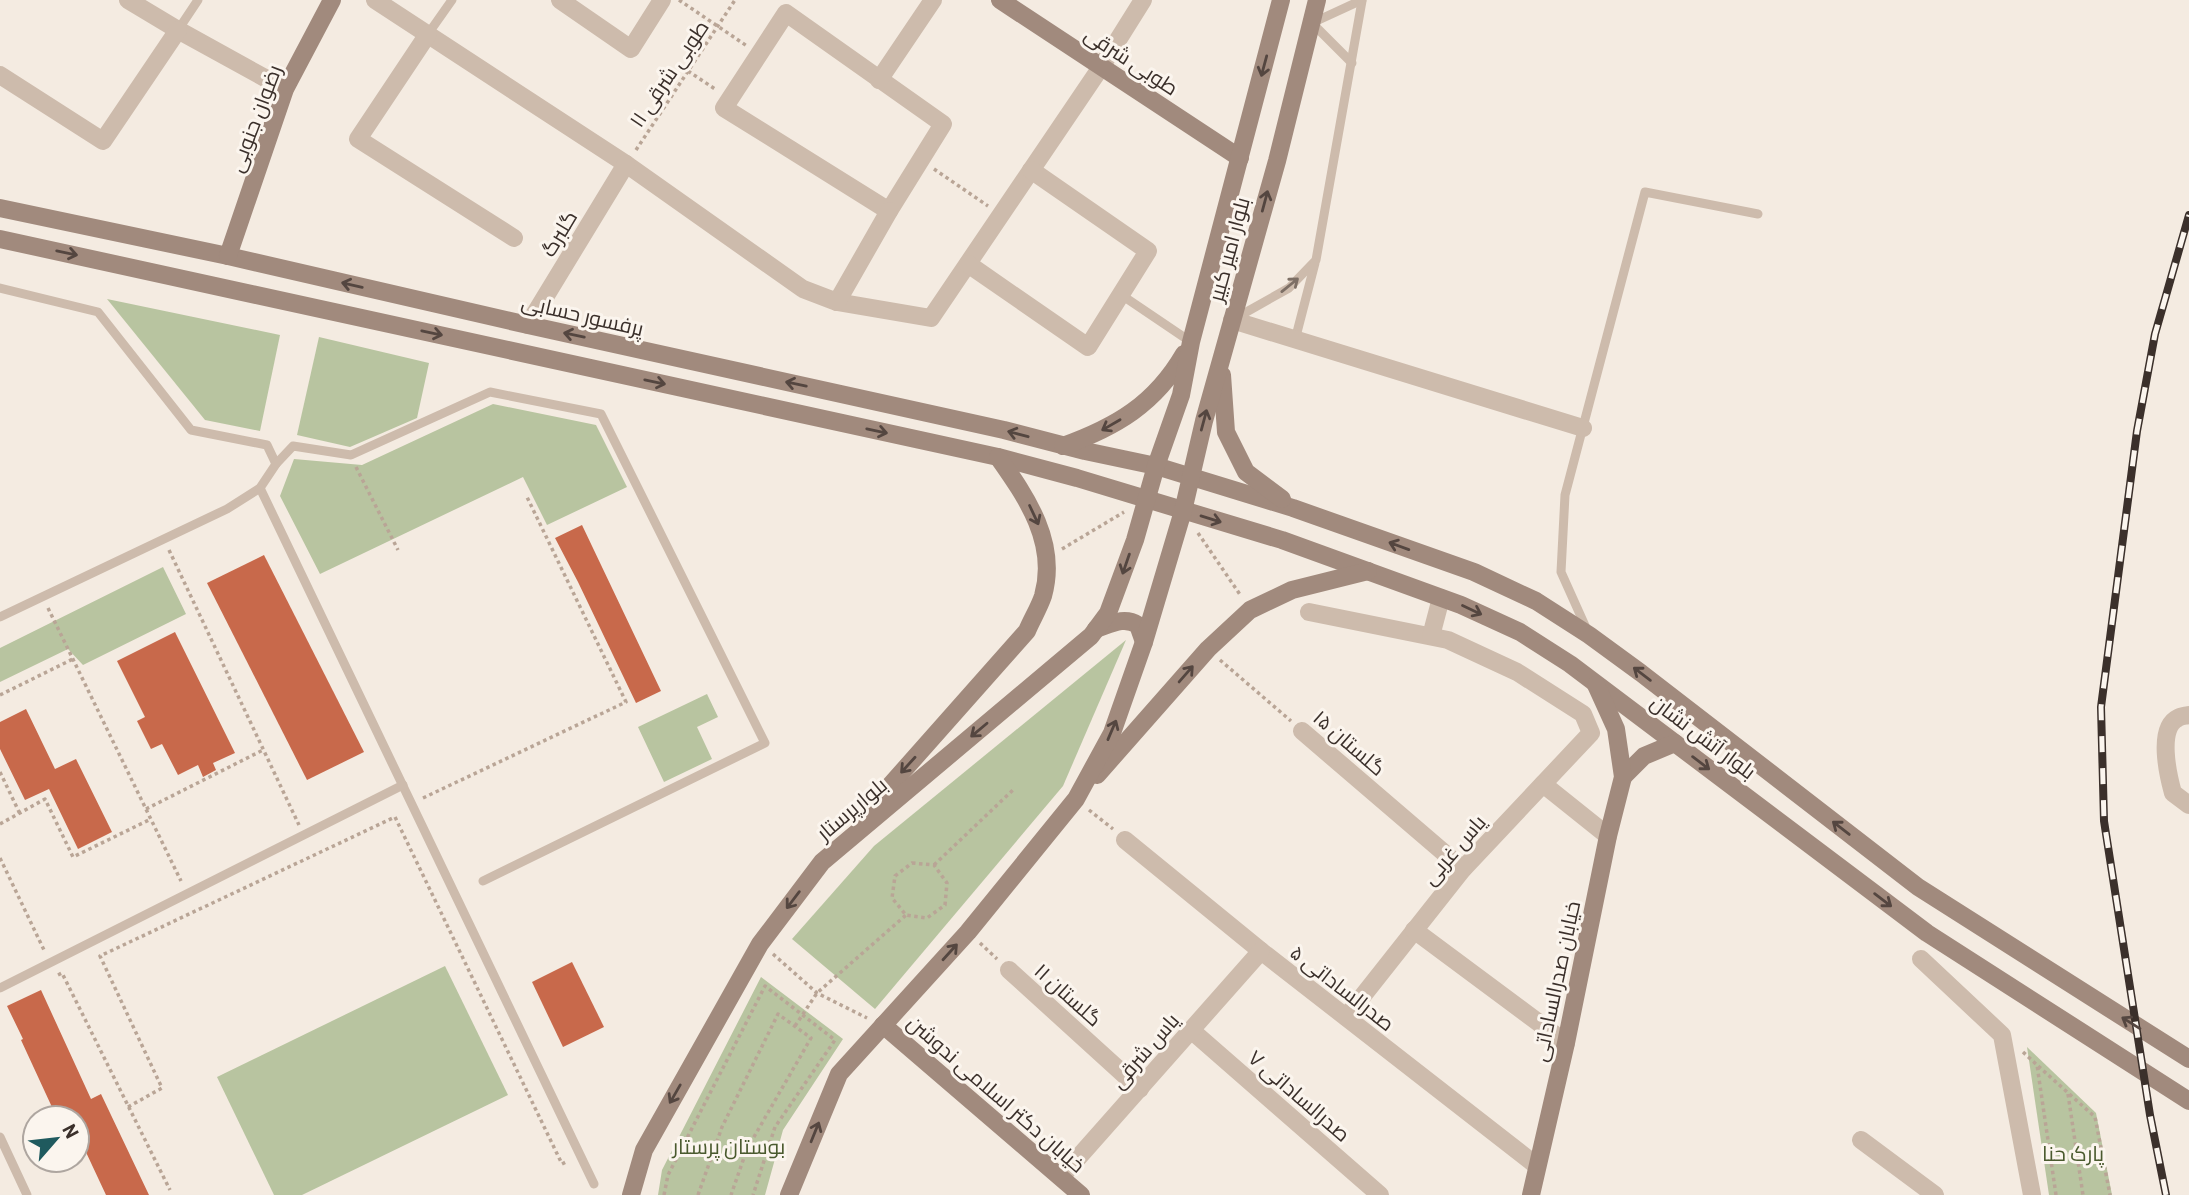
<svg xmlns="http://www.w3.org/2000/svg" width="2189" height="1195" font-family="Barlow,Cairo,sans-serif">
	<rect width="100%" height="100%" fill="#f4ebe1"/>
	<g fill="#b8c4a0">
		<path d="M107 299 280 335 260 431 205 420Z"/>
		<path d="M319 337 429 363 417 418 350 447 297 435Z"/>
		<path d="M493 404 596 425 627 487 547 525 523 477 320 574 280 496 294 459 362 465Z"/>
		<path d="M163 567 186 614 83 665 68 649 0 682V648Z"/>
		<path d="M1126 640 1063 786 875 1009 792 939 874 846Z"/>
		<path d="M707 694 718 717 697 727 712 759 664 782 638 727Z"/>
		<path d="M445 966 508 1095 302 1195H274L217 1077Z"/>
		<path d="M761 977 843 1039 783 1130 765 1195H658L662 1170Z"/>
		<path d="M2027 1047 2096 1113 2112 1195H2049Z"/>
	</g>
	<g fill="#c8694b">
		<path d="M582 525 661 691 636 703 578 582 555 538Z"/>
		<path d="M264 555 364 752 307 780 207 583Z"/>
		<path d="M175 632 235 753 213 763 216 770 203 777 198 765 178 775 162 744 151 749 137 721 145 717 117 661Z"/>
		<path d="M26 709 55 769 76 759 112 832 78 849 49 789 25 800 0 749V722Z"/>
		<path d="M572 962 604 1027 563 1047 532 982Z"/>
		<path d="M41 990 91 1099 101 1094 149 1195H106L77 1133V1118H57L21 1040 23 1039 7 1006Z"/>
	</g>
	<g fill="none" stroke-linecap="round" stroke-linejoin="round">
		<g stroke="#b9a596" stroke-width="3.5" stroke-dasharray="3.5 3.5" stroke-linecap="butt">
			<path d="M679 0 747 46"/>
			<path d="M688 71 715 89"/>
			<path d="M636 150 735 0"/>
			<path d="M934 169 988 206"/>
			<path d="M356 467 398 550"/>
			<path d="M1198 533 1241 596"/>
			<path d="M1062 549 1124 512"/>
			<path d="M169 550 299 825"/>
			<path d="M48 608 181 881"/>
			<path d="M1220 660 1291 721"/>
			<path d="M0 695 73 659"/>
			<path d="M0 772 20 814"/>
			<path d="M423 798 626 702 527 497"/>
			<path d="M146 809 263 750"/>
			<path d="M1089 810 1113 829"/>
			<path d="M0 824 45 799 73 857 151 819"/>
			<path d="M0 858 44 950"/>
			<path d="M912 863 934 865 947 883 945 905 927 918 906 915 892 898 895 876Z"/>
			<path d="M934 865 1015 788"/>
			<path d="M980 943 997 959"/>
			<path d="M773 954 817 993 867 1018"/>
			<path d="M58 975 62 973 170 1190"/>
			<path d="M795 1026 817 993 906 915"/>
			<path d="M2023 1052 2037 1065"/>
			<path d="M2068 1094 2083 1195"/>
			<path d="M128 1107 162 1088 100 956 395 817 562 1164 568 1161"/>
			<path d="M664 1195 668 1175 765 986 835 1040 775 1127 753 1195"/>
			<path d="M698 1195 722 1127 778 1014 811 1038 747 1149 731 1195"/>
			<path d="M2056 1195 2037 1065 2095 1117 2110 1195"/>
		</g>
		<g stroke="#cdbbac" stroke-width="9">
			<path d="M178 30 198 0"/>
			<path d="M428 34 452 0"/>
			<path d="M1352 63 1312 23 1362 0"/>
			<path d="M0 288 98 312 191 430 267 445 276 464 260 488 227 509 0 617"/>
			<path d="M1120 294 1191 342"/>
			<path d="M1234 319 1289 288 1316 260 1362 1"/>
			<path d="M1295 340 1315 263"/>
			<path d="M276 464 293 446 351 455 490 392 601 414 765 743 483 881"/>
			<path d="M260 488 594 1184"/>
			<path d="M1587 630 1561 572 1565 495 1645 192 1758 214"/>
			<path d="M0 988 403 785"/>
			<path d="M0 1137 27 1195"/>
		</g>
		<g stroke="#cdbbac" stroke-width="18">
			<path d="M128 0 178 30 285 89"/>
			<path d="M375 0 626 164 803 289 837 302 931 318 1101 67 1143 0"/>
			<path d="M560 0 631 49 662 0"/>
			<path d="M786 13 943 124 889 211 724 108Z"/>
			<path d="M428 34 358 139 514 238"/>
			<path d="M0 75 103 141 178 30"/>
			<path d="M879 80 933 0"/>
			<path d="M968 264 1088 347 1148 251 1031 170"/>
			<path d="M837 302 889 211"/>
			<path d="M1232 320 1583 428"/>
			<path d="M528 325 626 164"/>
			<path d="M1309 612 1448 640 1517 672 1583 714 1591 733 1463 869 1346 1017"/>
			<path d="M1431 636 1441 598"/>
			<path d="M2189 715C2185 716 2181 716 2178 718 2157 728 2168 775 2173 793L2189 805"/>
			<path d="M1302 731 1463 869"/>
			<path d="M1543 784 1608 836"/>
			<path d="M1125 840 1261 951 1537 1166"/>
			<path d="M1414 930 1566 1043"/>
			<path d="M1921 959 2002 1035 2032 1195"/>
			<path d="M1009 970 1140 1089"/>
			<path d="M1191 1030 1380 1195"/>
			<path d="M1861 1140 1935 1195"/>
			<path d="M1061 1177 1261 951"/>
		</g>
		<g stroke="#a18a7d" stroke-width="18">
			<path d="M1000 0 1240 158"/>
			<path d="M0 208 228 256 528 325 1004 430 1085 451 1156 466 1293 508 1474 572 1536 601 1589 635 1641 673 1918 887 2189 1059"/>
			<path d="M0 239 998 457 1077 478 1282 540 1461 605 1520 632 1570 664 1927 933 2189 1101"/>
			<path d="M228 256 285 89 332 0"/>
			<path d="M1222 375 1226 432 1246 472 1282 499"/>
			<path d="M1063 446C1116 427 1155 404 1184 354"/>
			<path d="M1096 629C1111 624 1124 616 1138 625L1144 642"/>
			<path d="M1097 775 1208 649 1250 610 1292 590 1368 571"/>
			<path d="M1623 777 1644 756 1675 743"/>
			<path d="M863 816 1027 631C1032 619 1039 608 1043 596 1058 543 1027 498 998 457"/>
			<path d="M883 1025 1081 1195"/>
			<path d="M631 1195 644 1150 760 944 822 862 1091 636 1108 613 1135 540 1156 466 1181 395 1191 342 1281 0"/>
			<path d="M789 1195 839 1074 968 932 1076 799 1112 733 1144 642 1183 511 1204 421 1277 161 1317 0"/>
			<path d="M1531 1195 1566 1043 1608 836 1623 777 1616 729 1596 685"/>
		</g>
		<g stroke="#3b302b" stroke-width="8">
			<path id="rail" d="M2166 1195 2150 1115 2104 821 2101 707 2137 431 2155 334 2189 215"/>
		</g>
		<use href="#rail" stroke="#fbf5ee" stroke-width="5" stroke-dasharray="16" stroke-linecap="butt"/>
	</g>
	<defs><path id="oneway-shaft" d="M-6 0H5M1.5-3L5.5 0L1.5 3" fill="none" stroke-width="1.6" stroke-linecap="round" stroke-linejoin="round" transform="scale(1.75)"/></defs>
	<g stroke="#544640">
		<use href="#oneway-shaft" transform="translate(1264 66) rotate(105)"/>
		<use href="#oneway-shaft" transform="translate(1265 201) rotate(-75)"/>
		<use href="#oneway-shaft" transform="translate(67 253) rotate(12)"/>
		<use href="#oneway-shaft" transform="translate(352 285) rotate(-167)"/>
		<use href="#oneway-shaft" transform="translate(432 333) rotate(12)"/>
		<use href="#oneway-shaft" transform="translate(574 335) rotate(-168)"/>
		<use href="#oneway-shaft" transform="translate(655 382) rotate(12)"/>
		<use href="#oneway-shaft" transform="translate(796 384) rotate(-168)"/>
		<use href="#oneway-shaft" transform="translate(1204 420) rotate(-75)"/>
		<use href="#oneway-shaft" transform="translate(1111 425) rotate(150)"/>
		<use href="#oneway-shaft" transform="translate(877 431) rotate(12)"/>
		<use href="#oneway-shaft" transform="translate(1018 434) rotate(-165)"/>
		<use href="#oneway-shaft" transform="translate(1034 515) rotate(65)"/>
		<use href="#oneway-shaft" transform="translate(1211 519) rotate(17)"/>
		<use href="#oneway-shaft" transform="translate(1399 546) rotate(-160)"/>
		<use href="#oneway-shaft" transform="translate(1126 564) rotate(109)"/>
		<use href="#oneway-shaft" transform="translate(1472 610) rotate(25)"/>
		<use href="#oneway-shaft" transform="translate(1186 674) rotate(-49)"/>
		<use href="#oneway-shaft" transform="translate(1642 674) rotate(-143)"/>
		<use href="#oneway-shaft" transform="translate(979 730) rotate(140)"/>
		<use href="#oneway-shaft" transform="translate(1112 730) rotate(-67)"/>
		<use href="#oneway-shaft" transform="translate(1701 763) rotate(37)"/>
		<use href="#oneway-shaft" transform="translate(908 765) rotate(132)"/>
		<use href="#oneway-shaft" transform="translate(1841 828) rotate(-142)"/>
		<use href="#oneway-shaft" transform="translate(793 900) rotate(127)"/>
		<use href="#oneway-shaft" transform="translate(1883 900) rotate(37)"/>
		<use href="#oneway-shaft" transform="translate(950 952) rotate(-48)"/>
		<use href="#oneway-shaft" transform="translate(2131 1023) rotate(-148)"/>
		<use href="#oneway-shaft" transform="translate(675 1094) rotate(120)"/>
		<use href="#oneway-shaft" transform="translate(815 1132) rotate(-68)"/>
	</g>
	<use stroke="#7d6f65" href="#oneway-shaft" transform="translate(1290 285) rotate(-39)"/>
	<g text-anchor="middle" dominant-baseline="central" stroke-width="6" stroke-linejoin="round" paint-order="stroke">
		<g font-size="21" fill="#3b302b" stroke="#fbf5ee">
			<text transform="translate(1132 60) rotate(33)">طوبی شرقی</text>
			<text transform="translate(668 73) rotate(-56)">طوبی شرقی ۱۱</text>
			<text transform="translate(254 118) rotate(-69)">رضوان جنوبی</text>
			<text transform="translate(558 233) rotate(-59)">گلبرگ</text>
			<text transform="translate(1228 249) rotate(-75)">بلوار امیر کبیر</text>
			<text transform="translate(583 314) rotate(13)">پرفسور حسابی</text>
			<text transform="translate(1704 736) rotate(37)">بلوار آتش نشان</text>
			<text transform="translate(1350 742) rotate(41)">گلستان ۱۵</text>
			<text transform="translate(851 808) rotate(-40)">بلوارپرستار</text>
			<text transform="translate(1453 849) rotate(-49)">یاس غربی</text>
			<text transform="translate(1555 981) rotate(-78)">خیابان صدرالساداتی</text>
			<text transform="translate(1343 987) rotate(38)">صدرالساداتی ۵</text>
			<text transform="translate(1069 994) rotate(42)">گلستان ۱۱</text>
			<text transform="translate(1144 1050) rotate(-49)">یاس شرقی</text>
			<text transform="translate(997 1093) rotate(41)">خيابان دکتر اسلامی ندوشن</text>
			<text transform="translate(1300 1095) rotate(41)">صدرالساداتی ۷</text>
		</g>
		<g font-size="21" fill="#4a5a2e" stroke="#fbf5ee">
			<text x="729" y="1145">بوستان پرستار</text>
			<text x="2073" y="1152">پارک حنا</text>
		</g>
	</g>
	<g transform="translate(56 1139) rotate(62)"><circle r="33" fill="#fbf5ee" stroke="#aea6a0" stroke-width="2"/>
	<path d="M0-5L12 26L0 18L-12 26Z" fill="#1f5a5e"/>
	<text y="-10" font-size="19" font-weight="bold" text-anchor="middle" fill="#3b302b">N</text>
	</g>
</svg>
